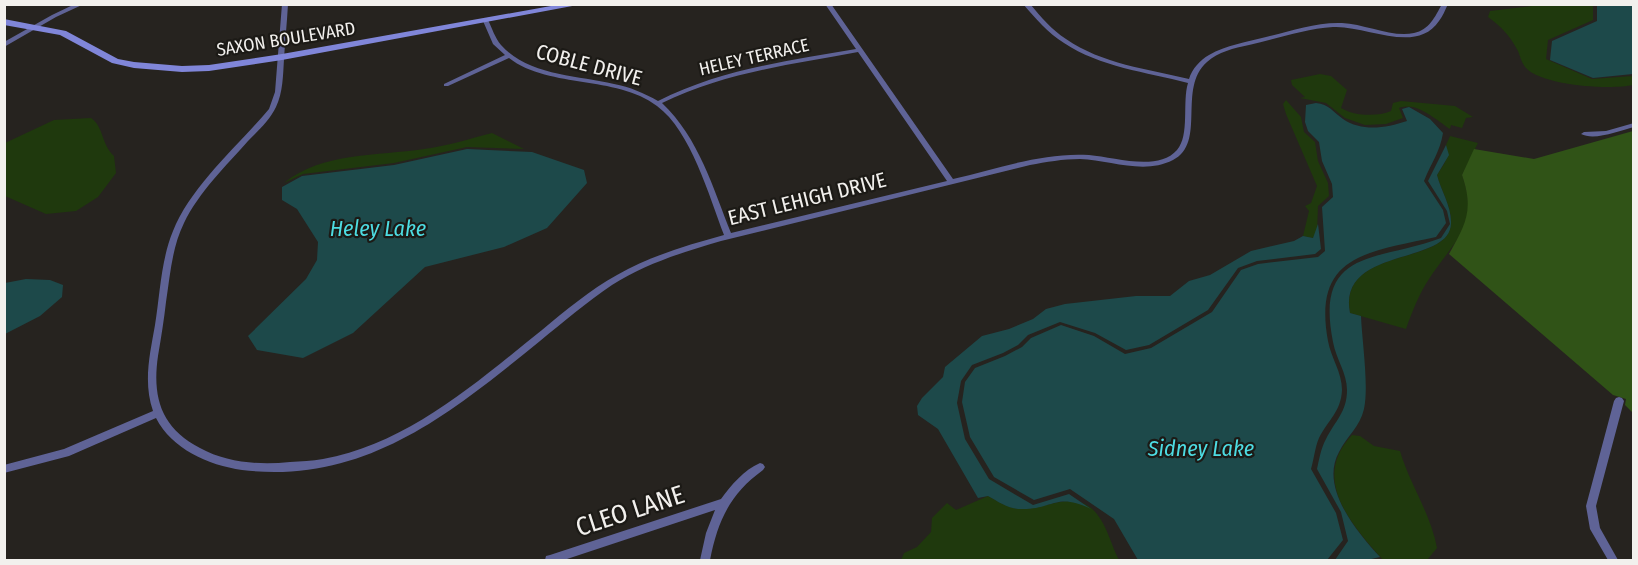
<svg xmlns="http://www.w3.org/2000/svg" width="1638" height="565" font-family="'Fira Sans Condensed',sans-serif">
	<rect width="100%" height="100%" fill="#26231f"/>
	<g fill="#1f390d">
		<path d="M1540 5H1593V20L1548 40 1546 59 1592 79 1633 76V85C1610 90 1543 86 1526 68 1522 64 1520 56 1518 51 1510 36 1502 27 1488 17L1490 11Z"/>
		<path d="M1320 74 1331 76 1347 90 1341 108C1354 116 1377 117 1391 111L1393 103 1401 101 1455 106 1473 117 1466 118 1462 128 1451 125 1450 129C1435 119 1416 101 1399 108L1403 118 1386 124 1365 125 1345 118 1326 103 1300 98 1305 97 1292 85 1291 80Z"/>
		<path d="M1286 100 1301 117 1304 132 1315 142 1318 161 1328 183 1329 196 1318 206 1317 233 1313 238 1303 236 1309 211 1305 206 1311 203 1317 186 1286 114 1283 104Z"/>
		<path d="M91 118C104 127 101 144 114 156L116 173 98 197 76 211 46 214 5 196V143L54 120Z"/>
		<path d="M492 133 524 149 467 147 394 163 303 174 284 183C322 152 378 156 424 149 447 146 469 139 492 133Z"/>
		<path d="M1450 136 1478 143 1462 175C1480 226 1455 239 1429 279 1419 294 1412 312 1406 329L1350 313C1338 248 1440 265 1450 229 1455 211 1441 192 1437 175 1444 164 1450 158 1446 145Z"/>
		<path d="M1352 435 1360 436 1374 446 1400 451C1410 485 1431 514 1437 548L1427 560H1383C1352 525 1310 479 1352 435Z"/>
		<path d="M988 496C999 502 1009 509 1022 509 1048 509 1076 488 1097 514 1108 528 1111 545 1119 560H901L904 553 917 547 931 532 932 518 947 503 956 510Z"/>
	</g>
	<path fill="#305317" d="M1633 131H1634L1633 413 1625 405 1626 399 1613 395 1449 254C1466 224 1474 210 1462 175L1474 149 1534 159Z"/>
	<g fill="#1d494a">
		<path d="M1597 5H1633V74L1593 78 1550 60 1552 41 1597 21Z"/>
		<path d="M1316 103C1329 104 1333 112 1343 119 1362 132 1386 128 1407 121L1402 109 1409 107 1430 119 1443 133C1440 152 1431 163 1424 181L1443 210 1446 223 1436 237C1369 252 1312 254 1328 341 1331 358 1342 372 1342 390 1341 412 1328 420 1319 438 1315 447 1314 459 1311 469L1336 513 1343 540 1327 560H1138L1114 519 1070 489 1034 500 994 477 970 437 962 402 965 382 975 368 1005 356 1022 347 1031 338 1061 325 1094 336 1125 354 1151 348 1212 312 1241 270 1258 264 1318 257 1325 251 1322 207 1333 197 1332 184 1322 161 1319 142 1308 131 1305 122 1306 105Z"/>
		<path d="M1446 145 1449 155 1437 175C1441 191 1452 207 1451 224 1449 266 1337 246 1350 313L1361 316C1362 341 1369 386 1364 409 1360 427 1347 436 1339 452 1319 488 1358 533 1380 557L1367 560H1335L1348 541 1341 512 1317 469C1319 460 1321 448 1326 439 1335 421 1347 412 1347 390 1347 373 1336 359 1333 342 1314 247 1378 262 1441 238L1450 224 1447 211 1428 181Z"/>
		<path d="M467 149 532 152 584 170 587 183 547 228 504 247 425 267 353 333 303 358 257 350 248 336 306 279 317 260 318 242 297 209 282 200V187L302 176 394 165Z"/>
		<path d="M1318 224 1321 249 1315 254 1257 261 1238 268 1208 310 1149 345 1126 350 1095 333 1060 322 1028 335 1018 345 1003 353 972 365 961 381 957 403 965 439 989 479 1033 505 1069 494 1091 509C1057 492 1053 509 1023 509 1009 510 999 502 988 496L978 498 938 429 918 415 917 406 922 398 943 377 945 367 982 336 1009 329 1033 319 1046 309 1065 304 1136 296H1170L1189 281 1210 275 1251 251 1294 241 1303 236 1313 238Z"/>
		<path d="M26 279 50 280 63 285 62 297 40 316 5 334V283Z"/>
	</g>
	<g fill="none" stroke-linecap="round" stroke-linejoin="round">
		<g fill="#5f6396" fill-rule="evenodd">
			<path d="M75 4H84L56 17 4 47V42L52 15Z"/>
			<path d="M282 4H288C287 23 285 41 284 59 283 75 283 92 276 107 270 120 258 131 248 141 226 166 199 192 184 223 172 247 170 276 166 302 164 320 161 338 158 356 152 397 161 428 200 448 227 463 260 465 290 462 301 461 312 461 323 459 408 444 477 382 542 330 566 310 590 290 617 275 650 256 688 245 724 235 709 196 691 131 657 106 636 90 608 86 583 82 559 78 529 74 509 58L448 86H444V84L505 55 493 44 483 21 484 20H488C492 28 495 38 501 45 529 76 576 75 614 84 630 87 644 93 658 101 721 69 787 61 856 49L825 4H831L953 179C997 169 1043 152 1089 155 1114 157 1158 172 1177 150 1190 135 1182 102 1188 83 1146 72 1100 67 1064 43 1048 33 1035 18 1023 4H1030C1041 17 1052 30 1066 39 1102 64 1148 69 1189 79 1192 69 1200 60 1209 55 1226 45 1247 42 1266 37 1291 31 1316 22 1342 23 1365 24 1393 38 1414 33 1429 30 1435 17 1442 4H1448C1445 10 1443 16 1439 21 1416 55 1366 25 1333 27 1304 29 1276 39 1249 45 1234 48 1218 52 1207 62 1177 88 1207 143 1173 160 1144 175 1110 160 1080 159 1063 159 1046 162 1030 165L721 241C683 252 645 264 612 285 587 302 563 322 540 341 451 413 365 485 242 470 208 465 172 449 156 418L69 456 4 473V465L64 449 153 411C143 382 150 354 155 325 160 294 161 260 173 231 191 186 238 146 269 109L275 92ZM858 52 947 181 731 233C713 188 699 138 662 103 725 72 790 65 858 52Z"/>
			<path d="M1634 123V127C1619 131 1594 141 1581 134L1584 132 1606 131Z"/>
			<path d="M1619 397 1622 398 1624 401 1596 506 1600 528 1618 560H1608L1590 529 1586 506 1614 401 1616 398Z"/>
			<path d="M760 463 763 464 765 467 763 470C730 494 718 520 710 560H700L706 533 715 510 564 560H545L546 556 550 555 721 499C731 485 744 470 760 463Z"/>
		</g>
		<path fill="#8086d9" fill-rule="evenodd" d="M562 4H583L282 60 209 71 182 72 134 68 112 63 60 35 4 25V19L66 31 118 59 134 62 182 66 209 65 282 54Z"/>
	</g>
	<g text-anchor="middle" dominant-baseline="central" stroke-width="4.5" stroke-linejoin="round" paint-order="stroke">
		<g font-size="18" fill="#f2f0ed" stroke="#1c1a16">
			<text transform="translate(286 39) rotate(-9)">SAXON BOULEVARD</text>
			<text transform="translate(754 57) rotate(-13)">HELEY TERRACE</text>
		</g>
		<g font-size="21" fill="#f2f0ed" stroke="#1c1a16">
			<text transform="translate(589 65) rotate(15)">COBLE DRIVE</text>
			<text transform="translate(807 199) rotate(-14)">EAST LEHIGH DRIVE</text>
		</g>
		<g font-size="22" font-style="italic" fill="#4ddce2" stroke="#1c1a16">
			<text x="378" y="228">Heley Lake</text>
			<text x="1201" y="448">Sidney Lake</text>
		</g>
		<g font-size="26" fill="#f2f0ed" stroke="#1c1a16">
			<text transform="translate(630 511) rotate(-18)">CLEO LANE</text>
		</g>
	</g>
	<rect width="1638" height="565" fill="none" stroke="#f2f0ed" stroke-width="12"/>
</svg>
